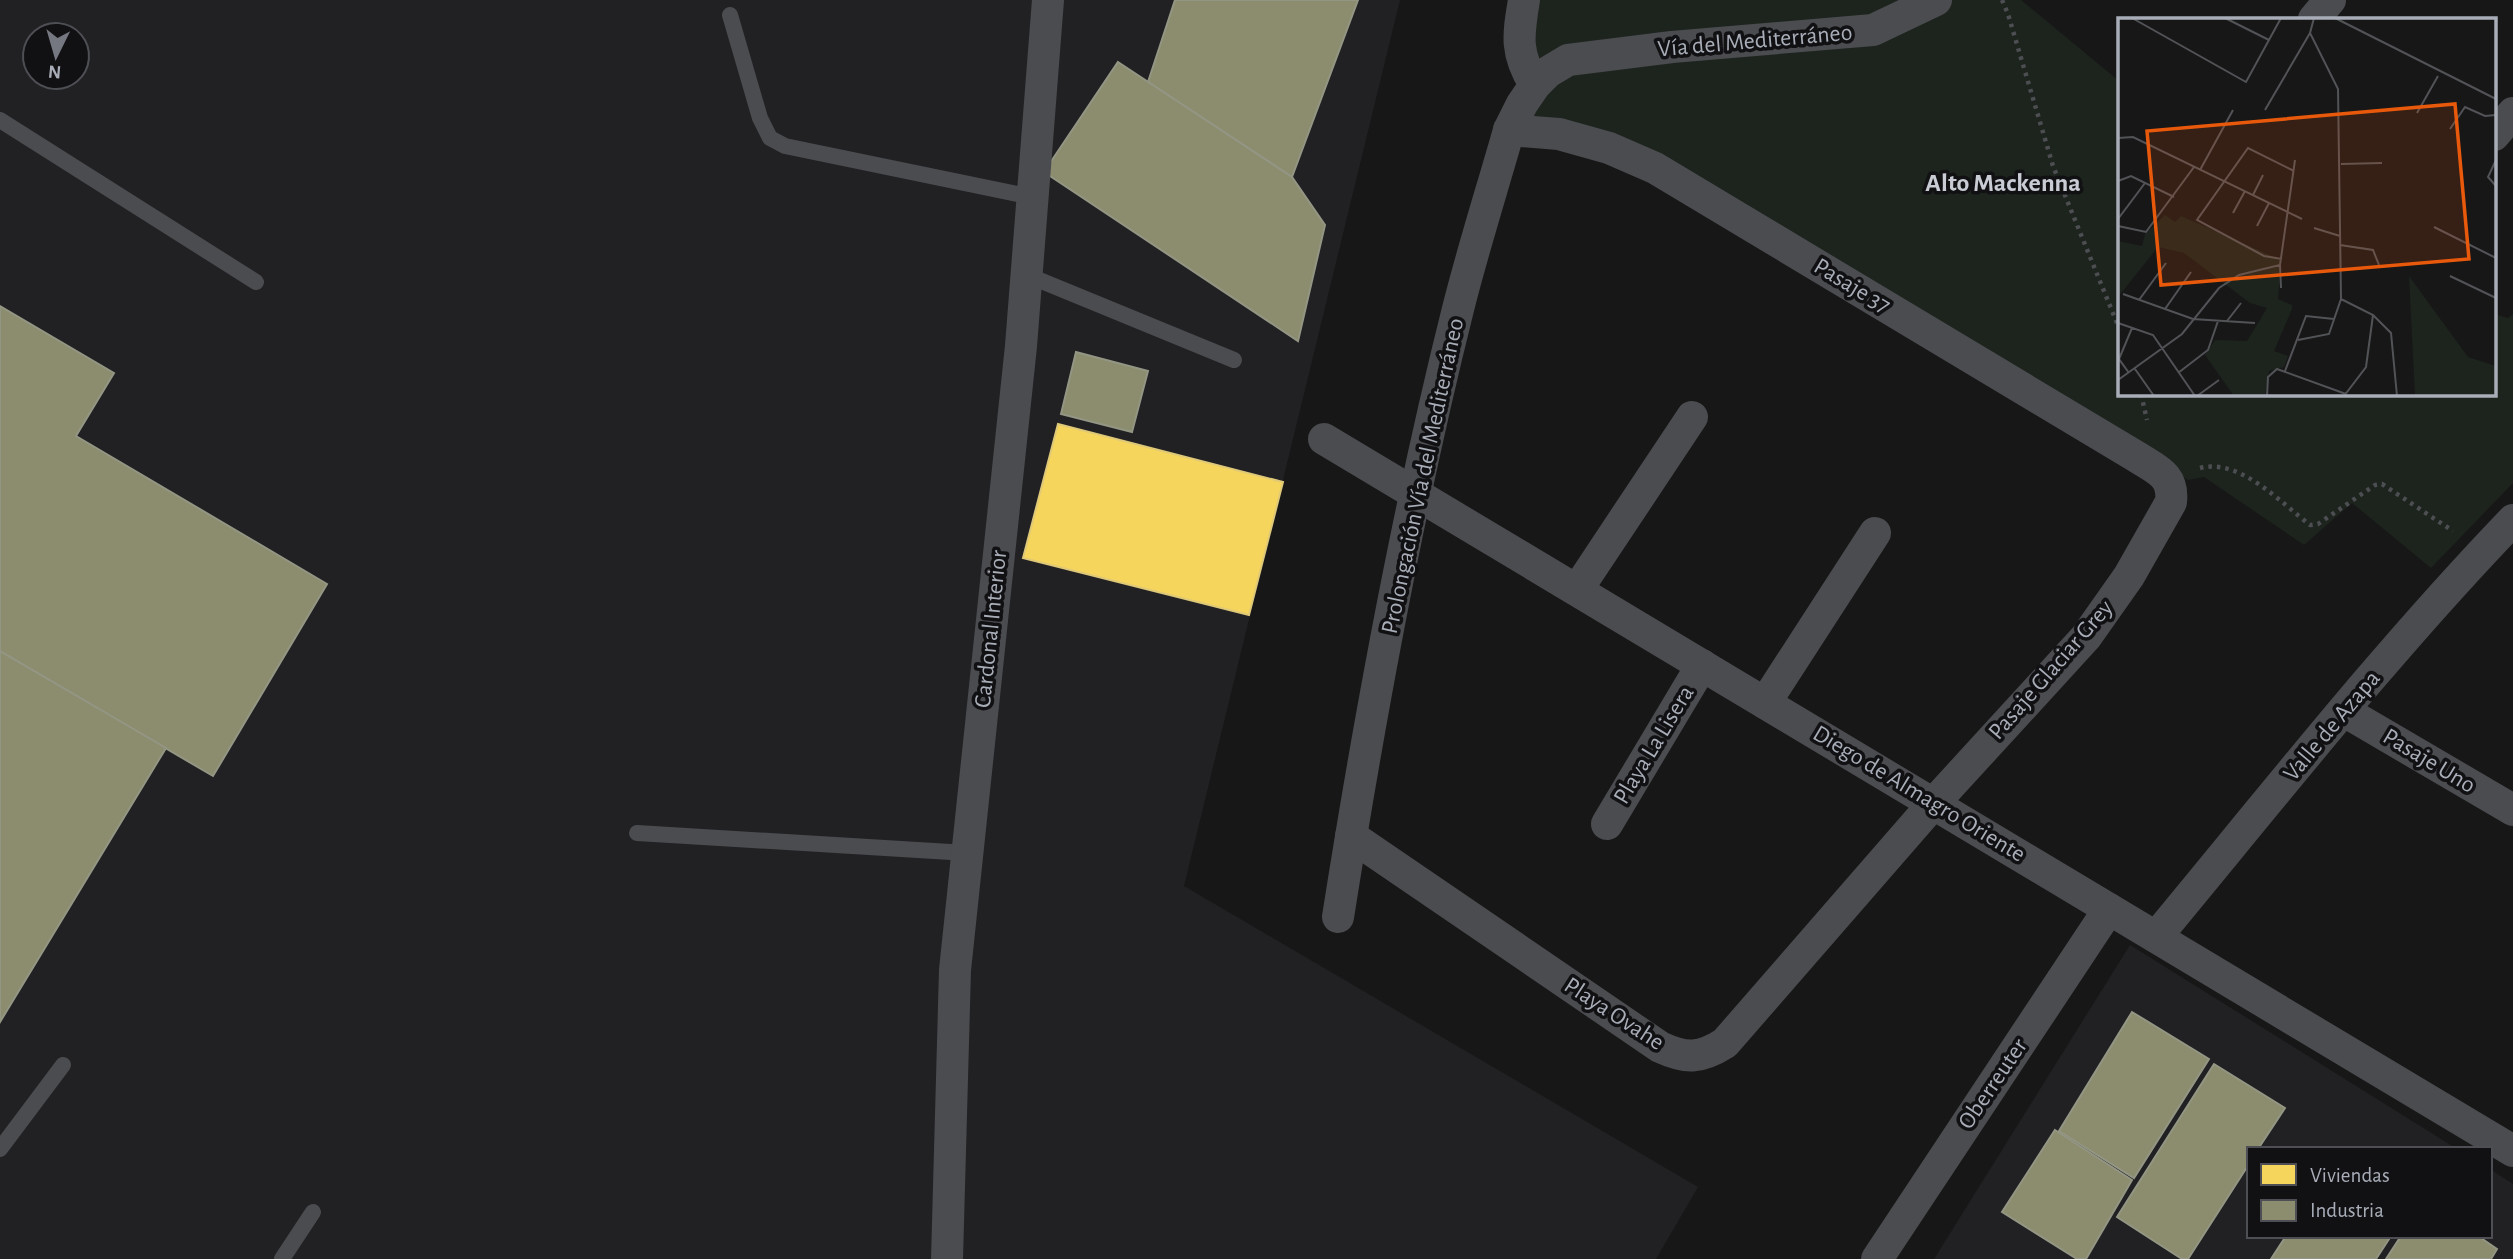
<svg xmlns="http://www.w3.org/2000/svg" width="2513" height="1259" font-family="'Alegreya Sans',sans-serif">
	<rect width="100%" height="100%" fill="#171717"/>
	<g fill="#212123" fill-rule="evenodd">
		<path d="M0 0H1400L1184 886 1698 1187 1656 1259H0ZM35 35H77V77H35Z"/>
		<path d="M2130 945 2457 1149H2249V1236H2490V1169L2513 1184V1259H1934Z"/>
	</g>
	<path fill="#1d241e" d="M1532 0H2021L2119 81V394H2494V314L2508 318 2513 314V483L2431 568 2352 503 2304 545 2204 477 2188 480 1864 280 1524 121Z"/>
	<path fill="#f6d55c" stroke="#dfc978" stroke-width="2" d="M1058 424 1283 482 1249 615 1023 558Z"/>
	<g fill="#8c8c6e" stroke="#949684" stroke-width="2">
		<path d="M1175 0H1358L1292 177 1148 82Z"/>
		<path d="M1118 62 1292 177 1325 225 1298 341 1044 172Z"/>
		<path d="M0 306 114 373 76 436 327 584 213 776 0 651Z"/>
		<path d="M1076 352 1148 371 1132 432 1061 414Z"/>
		<path d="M0 651 166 748 0 1022Z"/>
		<path d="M2132 1012 2209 1059 2134 1178 2059 1131Z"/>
		<path d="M2214 1064 2285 1108 2258 1149H2249V1164L2188 1259H2182L2117 1217Z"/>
		<path d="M2055 1130 2132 1180 2086 1259H2077L2002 1212Z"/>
		<path d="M2286 1236H2391L2376 1259H2271Z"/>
		<path d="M2401 1236H2478L2497 1249 2491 1259H2386Z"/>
	</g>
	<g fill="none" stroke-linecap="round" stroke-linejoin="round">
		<g stroke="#4d4e52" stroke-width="4.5" stroke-dasharray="3.5 5" stroke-linecap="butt">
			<path d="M2002 0 2008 14 2053 166 2119 328"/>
			<path d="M2141 394 2147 420"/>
			<path d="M2200 468C2240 458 2280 502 2310 525L2318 524 2375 485 2382 484 2453 531"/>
		</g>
		<g stroke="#4b4c50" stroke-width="16">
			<path d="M730 15 760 118 770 138 785 146 1032 197"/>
			<path d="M0 120 256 282"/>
			<path d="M1027 275 1234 360"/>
			<path d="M637 833 967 853"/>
			<path d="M0 1149 63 1065"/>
			<path d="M282 1259 313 1212"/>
		</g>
		<g stroke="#4b4c50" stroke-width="32">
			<path d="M1524 0C1518 36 1515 53 1535 85"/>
			<path d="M2314 19 2330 0"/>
			<path d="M2494 135 2513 113"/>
			<path d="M1324 439 2513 1151"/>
			<path d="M1577 590 1692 417"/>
			<path d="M1765 703 1875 533"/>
			<path d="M2344 711 2513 810"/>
			<path d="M1607 824 1702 665"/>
			<path d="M1351 836 1660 1047C1686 1059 1700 1059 1725 1043L1933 804 2086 637 2129 576 2171 502C2174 475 2157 470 2137 457L1655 168 1609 148 1559 134 1509 130"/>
			<path d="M1338 917C1370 714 1408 508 1458 309 1473 249 1492 190 1509 130L1522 104 1535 85 1548 72 1568 60 1672 47 1873 30 1936 0"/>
			<path d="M2156 937C2273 796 2386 652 2513 520"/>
			<path d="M947 1259 955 970 1021 346 1048 0"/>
			<path d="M1877 1259 2109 909"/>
		</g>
	</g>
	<g text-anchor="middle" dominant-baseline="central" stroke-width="7" stroke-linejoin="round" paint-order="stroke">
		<g font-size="24" fill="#a8adb8" stroke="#111113">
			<text transform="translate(1755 41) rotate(-5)">Vía del Mediterráneo</text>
			<text transform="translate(1852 286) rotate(31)">Pasaje 37</text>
			<text transform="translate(1423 476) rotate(-78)">Prolongación Vía del Mediterráneo</text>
			<text transform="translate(991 629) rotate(-84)">Cardonal Interior</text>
			<text transform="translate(2051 670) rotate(-49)">Pasaje Glaciar Grey</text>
			<text transform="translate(2332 726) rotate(-50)">Valle de Azapa</text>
			<text transform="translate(1654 745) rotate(-59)">Playa La Lisera</text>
			<text transform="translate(2429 761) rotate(31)">Pasaje Uno</text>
			<text transform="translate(1919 794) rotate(31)">Diego de Almagro Oriente</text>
			<text transform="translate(1614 1014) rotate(33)">Playa Ovahe</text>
			<text transform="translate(1993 1084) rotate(-56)">Oberreuter</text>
		</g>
		<g font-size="26" font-weight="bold" fill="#c9ccd4" stroke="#111113">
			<text x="2003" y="183">Alto Mackenna</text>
		</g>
	</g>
	<g transform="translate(2118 18)">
		<rect width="378" height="378" fill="#171717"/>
		<path d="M47 197 57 204 63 198 163 242 160 281 174 287V291L156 333 170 338 166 349 151 353 147 378H116L87 337 97 322 129 323 149 290 132 285 66 235 40 229 0 279V223L24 228 27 216ZM291 258 350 339 378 348V378H297Z" fill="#1d241e"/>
		<path fill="none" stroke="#515357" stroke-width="2" d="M14 0 128 64 163 0M107 0 151 22M217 0 378 81M147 92 192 15M299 95 320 58M332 111 347 89 367 98 378 97M0 120 15 119 184 201M378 142 370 159 378 168M223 146 264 145M82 152 115 92M0 163 13 158 56 179M135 177 145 157M115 195 127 173M0 201 27 165M0 208 28 214 76 149M139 208 151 185M316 209 378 240M196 210 222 218M222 227 255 232 261 247M164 241 146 238 79 202 130 130 176 153M162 247 163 270M332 258 378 280M5 276 75 301 137 305M223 281 255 297 248 349 226 378M21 282 48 245M47 291 73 254M255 297 273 315 279 378M109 303 123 285M0 305 35 317 77 378M180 322 211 316 223 281 220 71 192 15 196 0M17 351 36 378M167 353 188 298 216 301M11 355 1 341 14 310M60 355 90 332 100 303M0 362 64 316 101 270 121 257 162 247 177 142M79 378 101 362M149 378 150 359 159 351 228 376"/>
		<path fill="#e8590c" fill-opacity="0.15" stroke="#e8590c" stroke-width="3.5" d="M337 86 351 241 43 267 29 113Z"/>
		<rect width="378" height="378" fill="none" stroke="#a8adb8" stroke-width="3.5"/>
	</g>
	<rect x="2247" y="1147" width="245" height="91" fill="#111113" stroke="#4d4f55" stroke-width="2"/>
	<rect x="2261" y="1164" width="35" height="21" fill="#f6d55c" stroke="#4d4f55" stroke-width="2"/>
	<text x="2310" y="1182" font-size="21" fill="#a8adb8">Viviendas</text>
	<rect x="2261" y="1200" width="35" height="21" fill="#8c8c6e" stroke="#4d4f55" stroke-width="2"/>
	<text x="2310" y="1217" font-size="21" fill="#a8adb8">Industria</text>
	<g transform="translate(56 56) rotate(185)"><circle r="33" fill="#111113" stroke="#4d4f55" stroke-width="2"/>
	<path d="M0-5L12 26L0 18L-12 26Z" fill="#757880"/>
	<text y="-10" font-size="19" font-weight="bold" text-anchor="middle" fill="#a8adb8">N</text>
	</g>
</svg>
